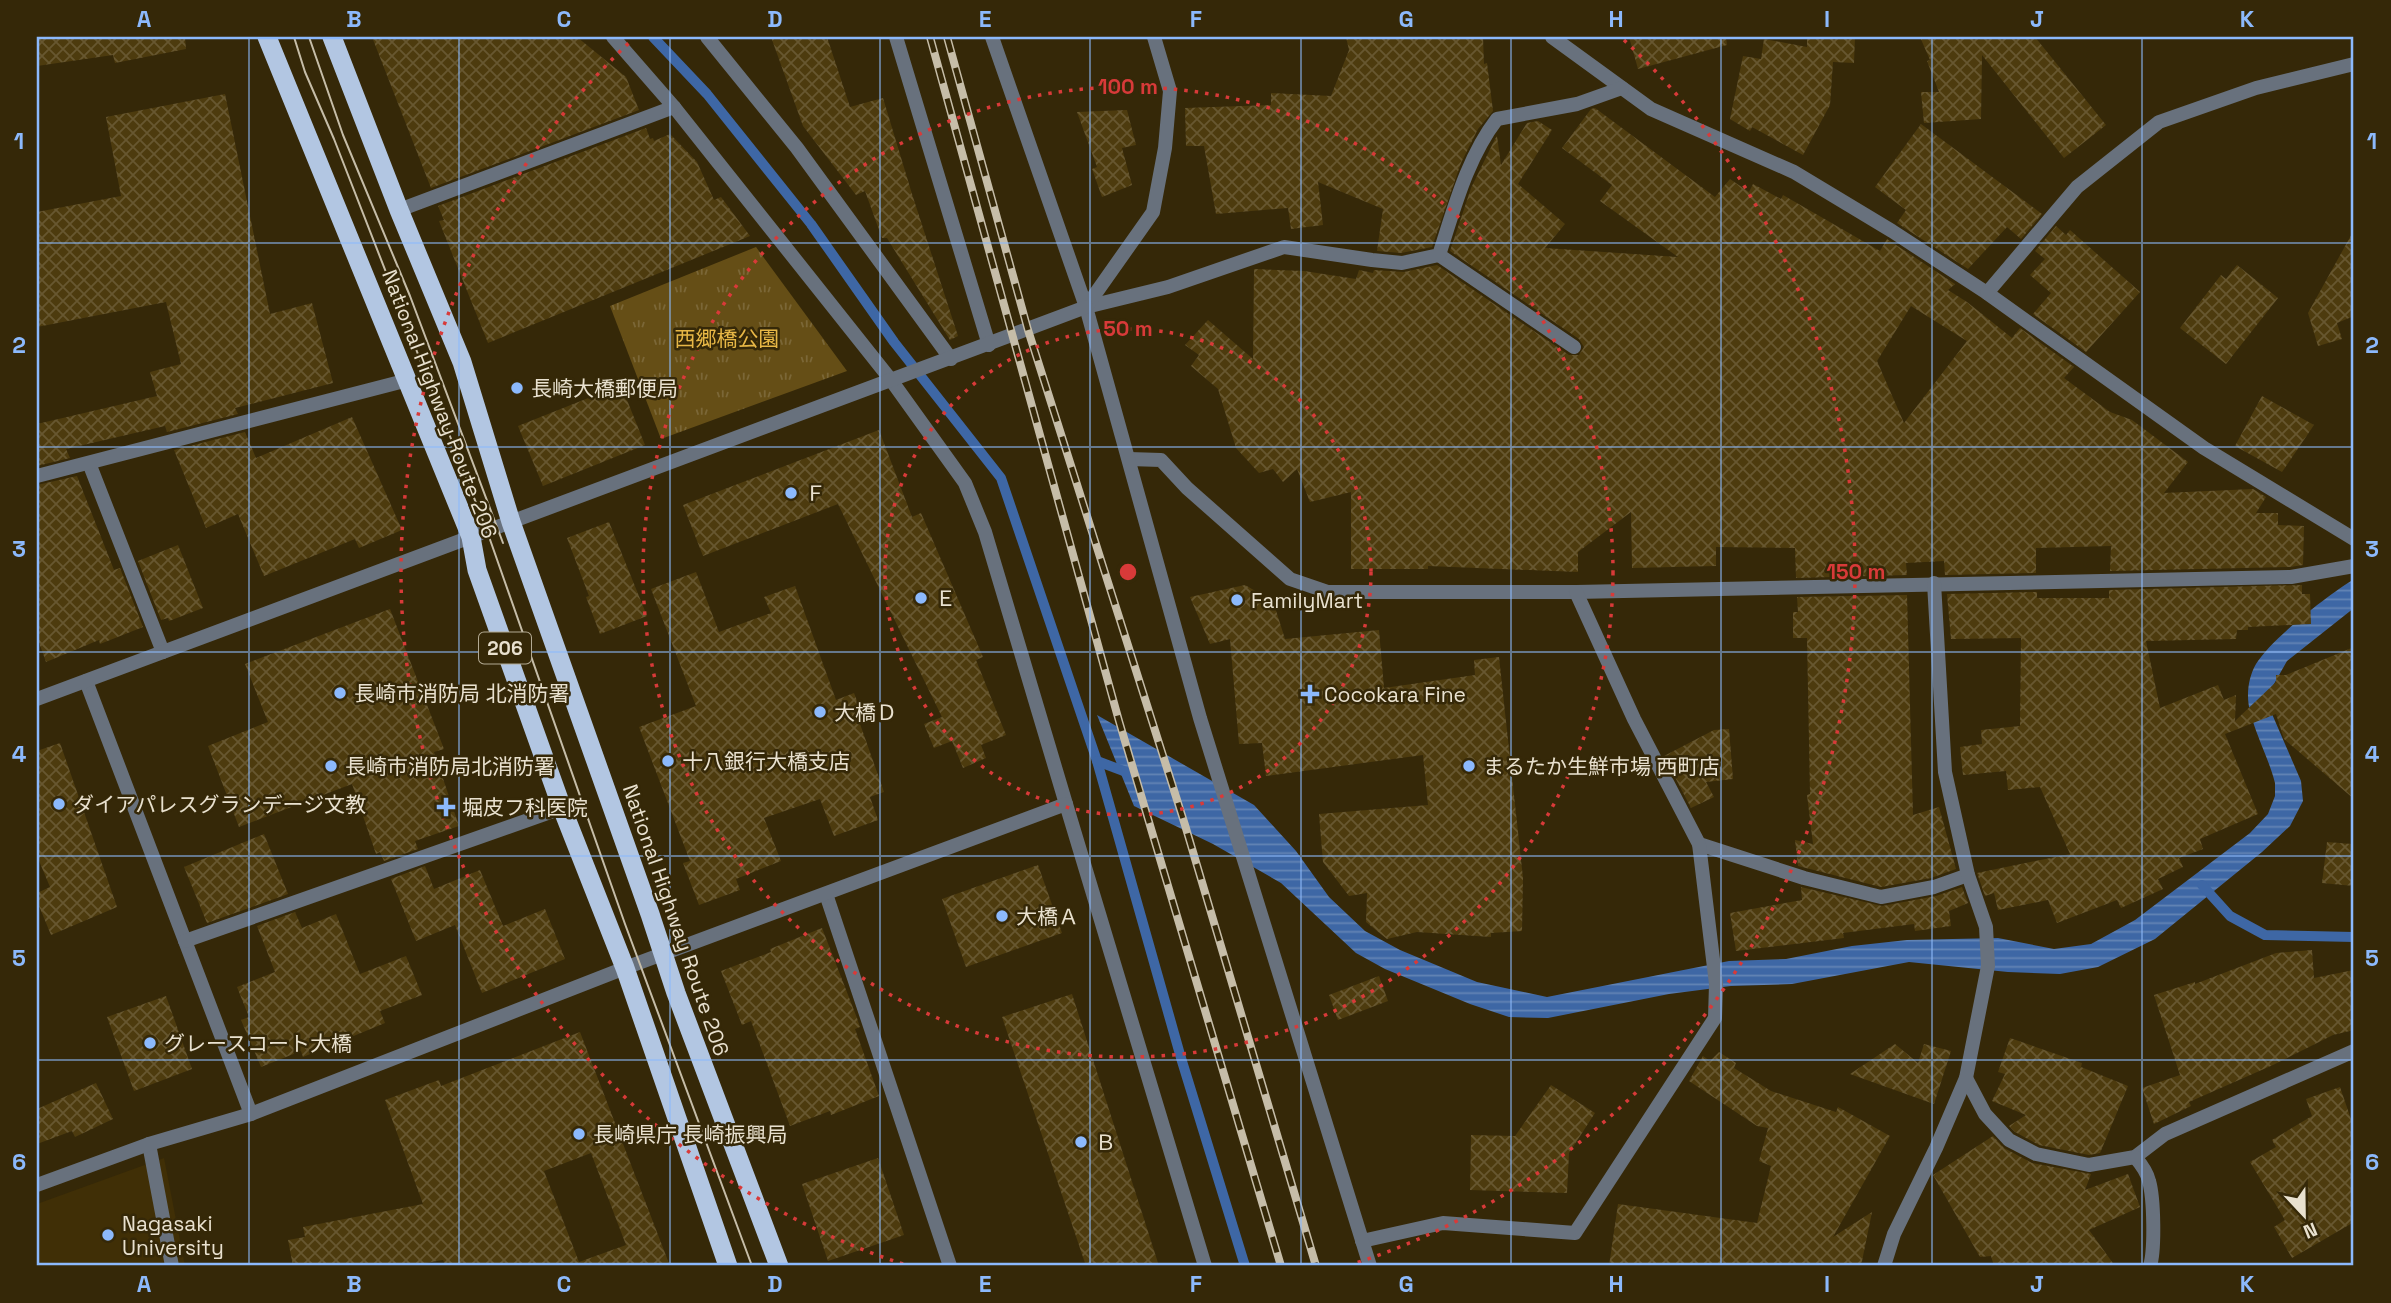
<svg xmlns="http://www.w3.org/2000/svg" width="2391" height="1303" font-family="'Space Grotesk','Noto Sans JP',sans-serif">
	<defs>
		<pattern id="park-tufts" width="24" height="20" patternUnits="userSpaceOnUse" patternTransform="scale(1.75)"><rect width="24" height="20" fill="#654e16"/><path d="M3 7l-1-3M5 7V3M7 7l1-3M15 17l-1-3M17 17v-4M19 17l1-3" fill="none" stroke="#7b6737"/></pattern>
		<pattern id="water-rules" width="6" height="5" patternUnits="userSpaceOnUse" patternTransform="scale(1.75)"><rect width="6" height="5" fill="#3e67a5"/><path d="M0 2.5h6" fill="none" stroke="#6384b4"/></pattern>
		<pattern id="building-cross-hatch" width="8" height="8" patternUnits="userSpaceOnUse" patternTransform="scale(1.75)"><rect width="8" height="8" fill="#4d3b0e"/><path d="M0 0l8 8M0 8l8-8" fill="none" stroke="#675730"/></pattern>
	</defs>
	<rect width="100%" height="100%" fill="#352808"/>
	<path fill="#402f06" d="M164 1158 185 1266H37V1204Z"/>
	<path fill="url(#park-tufts)" d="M756 247 847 371 661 439 610 306Z"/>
	<path fill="url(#water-rules)" d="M2354 579V608L2287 661 2270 691 2269 707 2301 781 2303 801 2290 826 2262 852 2155 939 2098 967 2060 974 2008 972 1909 962 1792 984 1731 986 1669 994 1548 1018 1509 1017 1470 1004 1385 969 1356 953 1281 883 1213 844 1134 806 1097 715 1254 805 1296 851 1329 897 1365 931 1400 950 1477 982 1547 997 1729 961 1786 959 1852 946 1907 940 1998 938 2054 949 2091 944 2135 920 2250 833 2268 814 2275 796V783C2269 759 2256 736 2250 711 2246 696 2248 678 2256 664 2272 638 2327 596 2354 579Z"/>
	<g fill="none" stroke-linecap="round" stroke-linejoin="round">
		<g stroke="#3e67a5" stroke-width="10">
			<path d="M653 37 707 94 811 224 894 342 1001 478 1097 761 1181 1058 1245 1266"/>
			<path d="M1097 761 1129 773"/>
			<path d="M2202 885 2230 916 2265 935 2354 937"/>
		</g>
	</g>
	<g fill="url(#building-cross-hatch)" fill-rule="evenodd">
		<path d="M37 37H185L186 49 115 63 113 55 37 66Z"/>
		<path d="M372 37H577L626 77 639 110 431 188Z"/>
		<path d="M771 37H827L850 107 883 98 912 194 958 336 950 340 887 238H882L865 191 856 195 803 126Z"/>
		<path d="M1346 37H1483L1484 64 1487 63 1493 111 1478 129 1461 163 1432 247 1401 253 1377 251 1383 209 1318 182 1323 225 1291 229 1288 208 1216 214 1204 146H1186L1185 108 1271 105V93L1331 96 1349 50Z"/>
		<path d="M1629 37H1726L1727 45 1638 69Z"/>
		<path d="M1807 37H1855L1854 63 1833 62 1830 105 1803 155 1752 127 1750 131 1730 119 1743 56 1761 59 1764 39 1807 47Z"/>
		<path d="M1920 37H2035L2106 125 2064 158 1982 55 1981 119 1924 123 1921 92H1939L1927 61 1930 60Z"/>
		<path d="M225 94 270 314 312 303 333 383 235 408 238 414 167 432 165 426 66 449 70 458 37 466V424L157 396 150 372 181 364 166 302 37 327V212L121 196 106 117Z"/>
		<path d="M1595 108 1715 197 1730 179 1749 192 1753 184 1781 199 1783 195 1880 251 1887 239 1955 284 1948 290 1967 302 2012 338 2020 328 2074 367 2064 378 2110 412 2132 420 2188 462 2164 493 2253 489 2266 497 2256 513H2278V525L2304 526 2303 565 2290 567 2110 571 2111 546 2036 548V573L1945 575 1944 561 1906 563 1907 575 1796 578 1795 548 1716 547V566L1632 568 1631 512 1578 552V572L1428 566V569H1351V492L1310 502 1297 469 1283 482 1273 469 1259 473 1236 448 1218 389 1191 366 1199 355 1185 345 1208 320 1253 359 1254 269 1304 271 1356 279 1359 270 1373 273 1374 270 1404 272 1437 265 1569 355H1579L1584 347 1579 339 1450 251 1471 188 1495 139 1497 136 1501 165 1527 123 1538 121 1552 130 1518 184 1565 224 1545 248 1678 257 1600 201 1612 185 1562 148 1591 109ZM1911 306 1967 341 1904 423 1877 361Z"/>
		<path d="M1127 110 1136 145 1122 148 1132 185 1102 197 1092 169 1097 167 1077 112Z"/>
		<path d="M1921 124 2042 214 2021 239 2007 227 1968 269 1897 223 1906 210 1875 187Z"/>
		<path d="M646 128 650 139 653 138 654 141 670 134 697 162 714 200 721 197 750 236 488 343 439 221 444 220 438 206Z"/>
		<path d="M2056 226 2066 235 2070 230 2140 292 2086 352 2033 314 2051 293 2030 275 2045 259 2035 251Z"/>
		<path d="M2354 230V316L2337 323 2342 339 2318 346 2308 313Z"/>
		<path d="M2237 265 2278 298 2226 364 2180 328 2221 275 2226 279Z"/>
		<path d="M621 385 645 445 543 486 518 426Z"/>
		<path d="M2262 396 2314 425 2282 472 2235 446Z"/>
		<path d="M352 417 402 530 359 548 355 539 264 576 238 514 206 528 174 450 245 432 256 458Z"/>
		<path d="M879 430 912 517 921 513 983 657 976 660 1006 735 981 745 986 758 963 768 952 741 934 748 924 724 942 717 838 504 703 556 683 505Z"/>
		<path d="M77 476 114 570 120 568 143 627 100 644 99 640 46 662 37 637V485Z"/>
		<path d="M609 522 647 616 600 634 586 597 589 596 567 538Z"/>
		<path d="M178 545 203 608 169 621 168 618 161 620 138 561Z"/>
		<path d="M696 572 719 632 771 613 764 597 795 586 836 700 854 693 864 719 859 721 884 792 870 797 878 820 834 836 820 799 764 818 781 861 736 879 740 890 699 905 683 863 690 861 639 727 696 706 651 589Z"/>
		<path d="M1245 585 1273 601 1285 639 1379 630 1384 688 1475 675 1474 660 1499 657 1523 878 1522 931 1491 933V937L1417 932 1387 939 1366 922 1367 893 1349 896 1323 862 1319 814 1428 805 1423 755 1266 776 1262 743 1239 744 1230 639 1210 644 1190 597Z"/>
		<path d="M2302 585V594H2310L2311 624 2248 627V630H2237L2236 639 2146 641 2160 708 2218 685 2224 700 2236 695 2235 721 2276 682V675H2286L2354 647V799L2284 739 2276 714 2225 734 2258 814 2200 839 2203 849 2179 858 2183 867 2158 879 2163 889 2121 908 2117 900 2057 923 2048 900 1998 910 1994 893 1985 896 1977 873 2070 854 2040 787 2008 790 2006 771 1963 775 1960 747 1982 744 1981 730 2020 726 2021 638 1951 639 1947 594 2037 592V598H2109V590Z"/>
		<path d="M1907 595 1913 815 1939 807 1956 869 1931 878 1881 887 1798 866 1795 840 1813 844 1807 795 1810 794 1807 638H1793V612H1798L1797 597Z"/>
		<path d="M390 609 444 749 434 752 459 826 415 841 418 849 384 861 380 852 376 854 352 784 239 827 208 746 268 722 245 664Z"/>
		<path d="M1729 729 1733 779 1706 782 1714 797 1691 808 1664 756 1714 730Z"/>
		<path d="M60 743 117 907 51 935 37 901V893L50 887 37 856V751Z"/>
		<path d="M264 834 288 894 207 923 184 867Z"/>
		<path d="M2327 842 2352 844 2351 859H2354V886L2322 883Z"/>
		<path d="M1038 865 1062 933 966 967 942 899Z"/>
		<path d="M425 866 434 889 480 870 503 926 545 909 565 959 482 993 455 925 416 941 391 879Z"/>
		<path d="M1801 887 1882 906 1936 896 1962 887 1968 903 1949 911 1951 926 1915 931 1914 924 1843 933 1844 938 1736 951 1730 913 1802 900Z"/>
		<path d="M295 912 302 928 336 914 360 974 406 956 422 995 380 1011 385 1023 303 1057 301 1051 261 1067 241 1020 249 1017 237 987 275 972 257 926Z"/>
		<path d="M822 928 857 1018 860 1027 855 1029 879 1096 831 1115 830 1111 790 1126 751 1021 742 1025 721 971 771 952 770 949Z"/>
		<path d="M2312 950 2314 978 2354 970V1030L2333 1035 2273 1065 2189 1102 2191 1106 2154 1124 2142 1088 2180 1075 2154 995 2195 982V984L2276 953Z"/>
		<path d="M1379 976 1388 1001 1338 1020 1329 995Z"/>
		<path d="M1072 994 1159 1266H1086L1002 1017Z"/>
		<path d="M166 996 192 1069 134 1091 107 1017Z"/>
		<path d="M580 1032 670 1266H446L443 1260 408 1266H293L288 1240 305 1237 303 1227 423 1204 385 1100 439 1080 441 1086ZM591 1153 626 1245 579 1262 544 1171Z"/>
		<path d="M2010 1038 2082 1063 2081 1067 2128 1086 2100 1153 2089 1155 2039 1145 2015 1132 2009 1126 2026 1115 1992 1101 2005 1074 1998 1072Z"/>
		<path d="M1895 1044 1918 1063 1924 1044 1951 1051 1934 1104 1850 1074Z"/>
		<path d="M1719 1052 1736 1063 1734 1068 1771 1091 1836 1112 1838 1107 1890 1136 1833 1237 1872 1212 1861 1266H1609L1618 1204 1757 1223 1771 1166 1759 1161 1768 1128 1757 1126 1689 1081 1703 1056 1710 1061Z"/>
		<path d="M96 1083 113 1119 75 1137 72 1131 37 1144V1109Z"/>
		<path d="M1551 1085 1595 1113 1569 1153 1567 1193 1470 1190 1471 1135 1515 1136Z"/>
		<path d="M2340 1087 2354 1128V1222L2292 1258 2274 1227 2285 1220 2250 1162 2276 1147 2272 1140 2312 1116 2306 1099Z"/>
		<path d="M1993 1136 2004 1148 2032 1163 2091 1174 2085 1190 2128 1174 2140 1207 2089 1230 2115 1266H1994L1991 1256 1980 1257 1933 1175Z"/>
		<path d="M878 1158 904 1235 828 1261 802 1184Z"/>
	</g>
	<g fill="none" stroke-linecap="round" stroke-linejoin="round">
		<g stroke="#68717d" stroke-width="14">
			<path d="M826 894 950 1266"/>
			<path d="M149 1144 172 1266"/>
		</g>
		<g stroke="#68717d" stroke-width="14">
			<path d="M613 37 674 107 891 380 965 483 985 532 1066 804"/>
			<path d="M707 37 797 148 951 359"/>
			<path d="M896 37 989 345"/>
			<path d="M1552 37 1651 109 1794 172 1892 231 1987 293 2204 448 2354 539"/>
			<path d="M399 210 674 107"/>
			<path d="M1439 255 1574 347"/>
			<path d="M1987 293 2077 187 2159 122 2256 88 2354 64"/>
			<path d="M1086 307 1168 287 1284 247 1372 260 1402 263 1439 255C1454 209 1467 158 1497 119L1577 104 1622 88"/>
			<path d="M1086 307 1153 212 1165 148 1170 91 1154 37"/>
			<path d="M1129 459 1161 460 1187 488 1290 579 1328 592H1576L2291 577 2354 566"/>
			<path d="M89 463 163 652"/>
			<path d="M37 476 408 380"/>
			<path d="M86 681 251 1114"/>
			<path d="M1699 844 1804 878 1881 897 1934 887 1968 875"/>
			<path d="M185 941 562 808"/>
			<path d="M1966 1078 1985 1114 2009 1140 2036 1154 2089 1165 2135 1157 2165 1134 2354 1051"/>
			<path d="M2135 1157C2141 1164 2147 1172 2149 1181 2154 1198 2155 1250 2150 1266"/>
			<path d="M1362 1241 1443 1223 1575 1233 1715 1018 1716 984 1699 844 1634 719 1576 592"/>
			<path d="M1884 1266 1894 1234 1936 1148 1966 1078 1988 966 1986 927 1968 875 1945 772 1934 583"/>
		</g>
		<g stroke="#68717d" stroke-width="14">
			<path d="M992 37 1086 307 1200 718 1370 1266"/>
			<path d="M37 699 1086 307"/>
			<path d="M37 1185 149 1144 251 1114 625 968 1066 804 1205 1266"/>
		</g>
		<g stroke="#b2c6e2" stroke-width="19">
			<path d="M267 37 471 537 477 570 562 808 625 968 728 1266"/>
			<path d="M332 37 399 210 462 362 511 522 650 914 676 993 779 1266"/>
		</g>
		<g stroke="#c6bda8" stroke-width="2">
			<path d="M294 37 305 72 334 139 487 531 625 924 752 1266"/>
			<path d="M309 37 343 135 410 296 503 543"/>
		</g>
		<g stroke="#c6bda8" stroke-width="8">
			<g id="rail">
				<path d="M930 37 1119 721 1281 1266"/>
				<path d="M947 37 1028 330 1185 825 1316 1266"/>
			</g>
		</g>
		<use href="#rail" stroke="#352808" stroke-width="5" stroke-dasharray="16" stroke-linecap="butt"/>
	</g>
	<path fill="none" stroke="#8cb9fc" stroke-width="2" stroke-opacity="0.55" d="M249 37V1266M459 37V1266M670 37V1266M880 37V1266M1090 37V1266M1301 37V1266M1511 37V1266M1721 37V1266M1932 37V1266M2142 37V1266M37 243H2354M37 447H2354M37 652H2354M37 856H2354M37 1060H2354"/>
	<g fill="none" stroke="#d83a39" stroke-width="3.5" stroke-dasharray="3.5 7">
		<circle cx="1128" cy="572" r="243"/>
		<circle cx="1128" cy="572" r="485"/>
		<path d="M903 1264A728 728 0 0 1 632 40M1624 40A728 728 0 0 1 1353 1264"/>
	</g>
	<g fill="#8cb9fc" stroke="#352808" stroke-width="2.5">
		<circle cx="517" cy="388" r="7"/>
		<circle cx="791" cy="493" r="7"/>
		<circle cx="921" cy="598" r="7"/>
		<circle cx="1237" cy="600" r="7"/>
		<circle cx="340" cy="693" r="7"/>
		<path d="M1306.5 683.5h7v7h7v7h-7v7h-7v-7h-7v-7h7z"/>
		<circle cx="820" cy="712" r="7"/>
		<circle cx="668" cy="761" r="7"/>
		<circle cx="331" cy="766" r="7"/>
		<circle cx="1469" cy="766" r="7"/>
		<circle cx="59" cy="804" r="7"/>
		<path d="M442.5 796.5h7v7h7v7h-7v7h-7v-7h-7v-7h7z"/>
		<circle cx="1002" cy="916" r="7"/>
		<circle cx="150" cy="1043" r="7"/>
		<circle cx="579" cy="1134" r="7"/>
		<circle cx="1081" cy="1142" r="7"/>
		<circle cx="108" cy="1235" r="7"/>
	</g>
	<g text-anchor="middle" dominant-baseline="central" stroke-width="5" stroke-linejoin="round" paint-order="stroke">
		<rect fill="#352808" stroke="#b3aa93" stroke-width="2" x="479" y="632.5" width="52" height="31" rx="5"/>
		<g font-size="19" font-weight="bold" fill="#e9e1cf">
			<text x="505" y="648">206</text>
		</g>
		<g font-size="21" fill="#e7b746" stroke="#352808">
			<text x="727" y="338">西郷橋公園</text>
		</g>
		<g font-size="21" fill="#e9e1cf" stroke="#352808" text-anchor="start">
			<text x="531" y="388">長崎大橋郵便局</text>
			<text x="805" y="493">Ｆ</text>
			<text x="935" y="598">Ｅ</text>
			<text x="1251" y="600">FamilyMart</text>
			<text x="354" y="693">長崎市消防局 北消防署</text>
			<text x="1324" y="694">Cocokara Fine</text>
			<text x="834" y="712">大橋Ｄ</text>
			<text x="682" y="761">十八銀行大橋支店</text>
			<text x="345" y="766">長崎市消防局北消防署</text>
			<text x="1483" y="766">まるたか生鮮市場 西町店</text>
			<text x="73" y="804">ダイアパレスグランデージ文教</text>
			<text x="462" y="807">堀皮フ科医院</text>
			<text x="1016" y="916">大橋Ａ</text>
			<text x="164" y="1043">グレースコート大橋</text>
			<text x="593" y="1134">長崎県庁 長崎振興局</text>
			<text x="1095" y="1142">Ｂ</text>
			<text x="122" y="1223">Nagasaki<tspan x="122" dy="24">University</tspan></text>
		</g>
		<g font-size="21" fill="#e9e1cf" stroke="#352808">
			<text transform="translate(440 404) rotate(69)">National Highway Route 206</text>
			<text transform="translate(676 920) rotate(71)">National Highway Route 206</text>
		</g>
	</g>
	<circle cx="1128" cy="572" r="10" fill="#d83a39" stroke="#352808" stroke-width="3.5"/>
	<g font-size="21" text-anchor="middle" font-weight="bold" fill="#d83a39" stroke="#352808" stroke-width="5" stroke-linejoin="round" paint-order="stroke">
		<text x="1128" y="94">100 m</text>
		<text x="1128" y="336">50 m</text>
		<text x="1856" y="579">150 m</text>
	</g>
	<rect width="2391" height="1303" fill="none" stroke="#352808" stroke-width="77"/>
	<g transform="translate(2304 1215) rotate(158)" stroke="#352808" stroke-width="5" paint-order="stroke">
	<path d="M0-5L12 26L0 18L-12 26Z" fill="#e9e1cf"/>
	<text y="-10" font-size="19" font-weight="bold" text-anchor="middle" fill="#e9e1cf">N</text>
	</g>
	<rect x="38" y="38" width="2314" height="1226" fill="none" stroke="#8cb9fc" stroke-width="2.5"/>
	<g font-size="23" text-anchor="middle" font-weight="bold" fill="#8cb9fc">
		<text x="144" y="27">A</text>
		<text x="354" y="27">B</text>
		<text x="564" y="27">C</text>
		<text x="775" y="27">D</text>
		<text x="985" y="27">E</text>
		<text x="1196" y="27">F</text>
		<text x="1406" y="27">G</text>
		<text x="1616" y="27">H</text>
		<text x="1827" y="27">I</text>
		<text x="2037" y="27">J</text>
		<text x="2247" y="27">K</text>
		<text x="19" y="149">1</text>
		<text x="2372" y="149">1</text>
		<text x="19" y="353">2</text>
		<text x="2372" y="353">2</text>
		<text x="19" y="557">3</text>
		<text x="2372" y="557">3</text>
		<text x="19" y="762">4</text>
		<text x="2372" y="762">4</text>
		<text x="19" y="966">5</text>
		<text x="2372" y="966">5</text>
		<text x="19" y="1170">6</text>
		<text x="2372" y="1170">6</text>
		<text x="144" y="1292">A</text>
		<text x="354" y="1292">B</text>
		<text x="564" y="1292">C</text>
		<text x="775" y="1292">D</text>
		<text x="985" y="1292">E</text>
		<text x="1196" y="1292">F</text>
		<text x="1406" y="1292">G</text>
		<text x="1616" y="1292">H</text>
		<text x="1827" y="1292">I</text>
		<text x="2037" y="1292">J</text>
		<text x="2247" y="1292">K</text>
	</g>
</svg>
